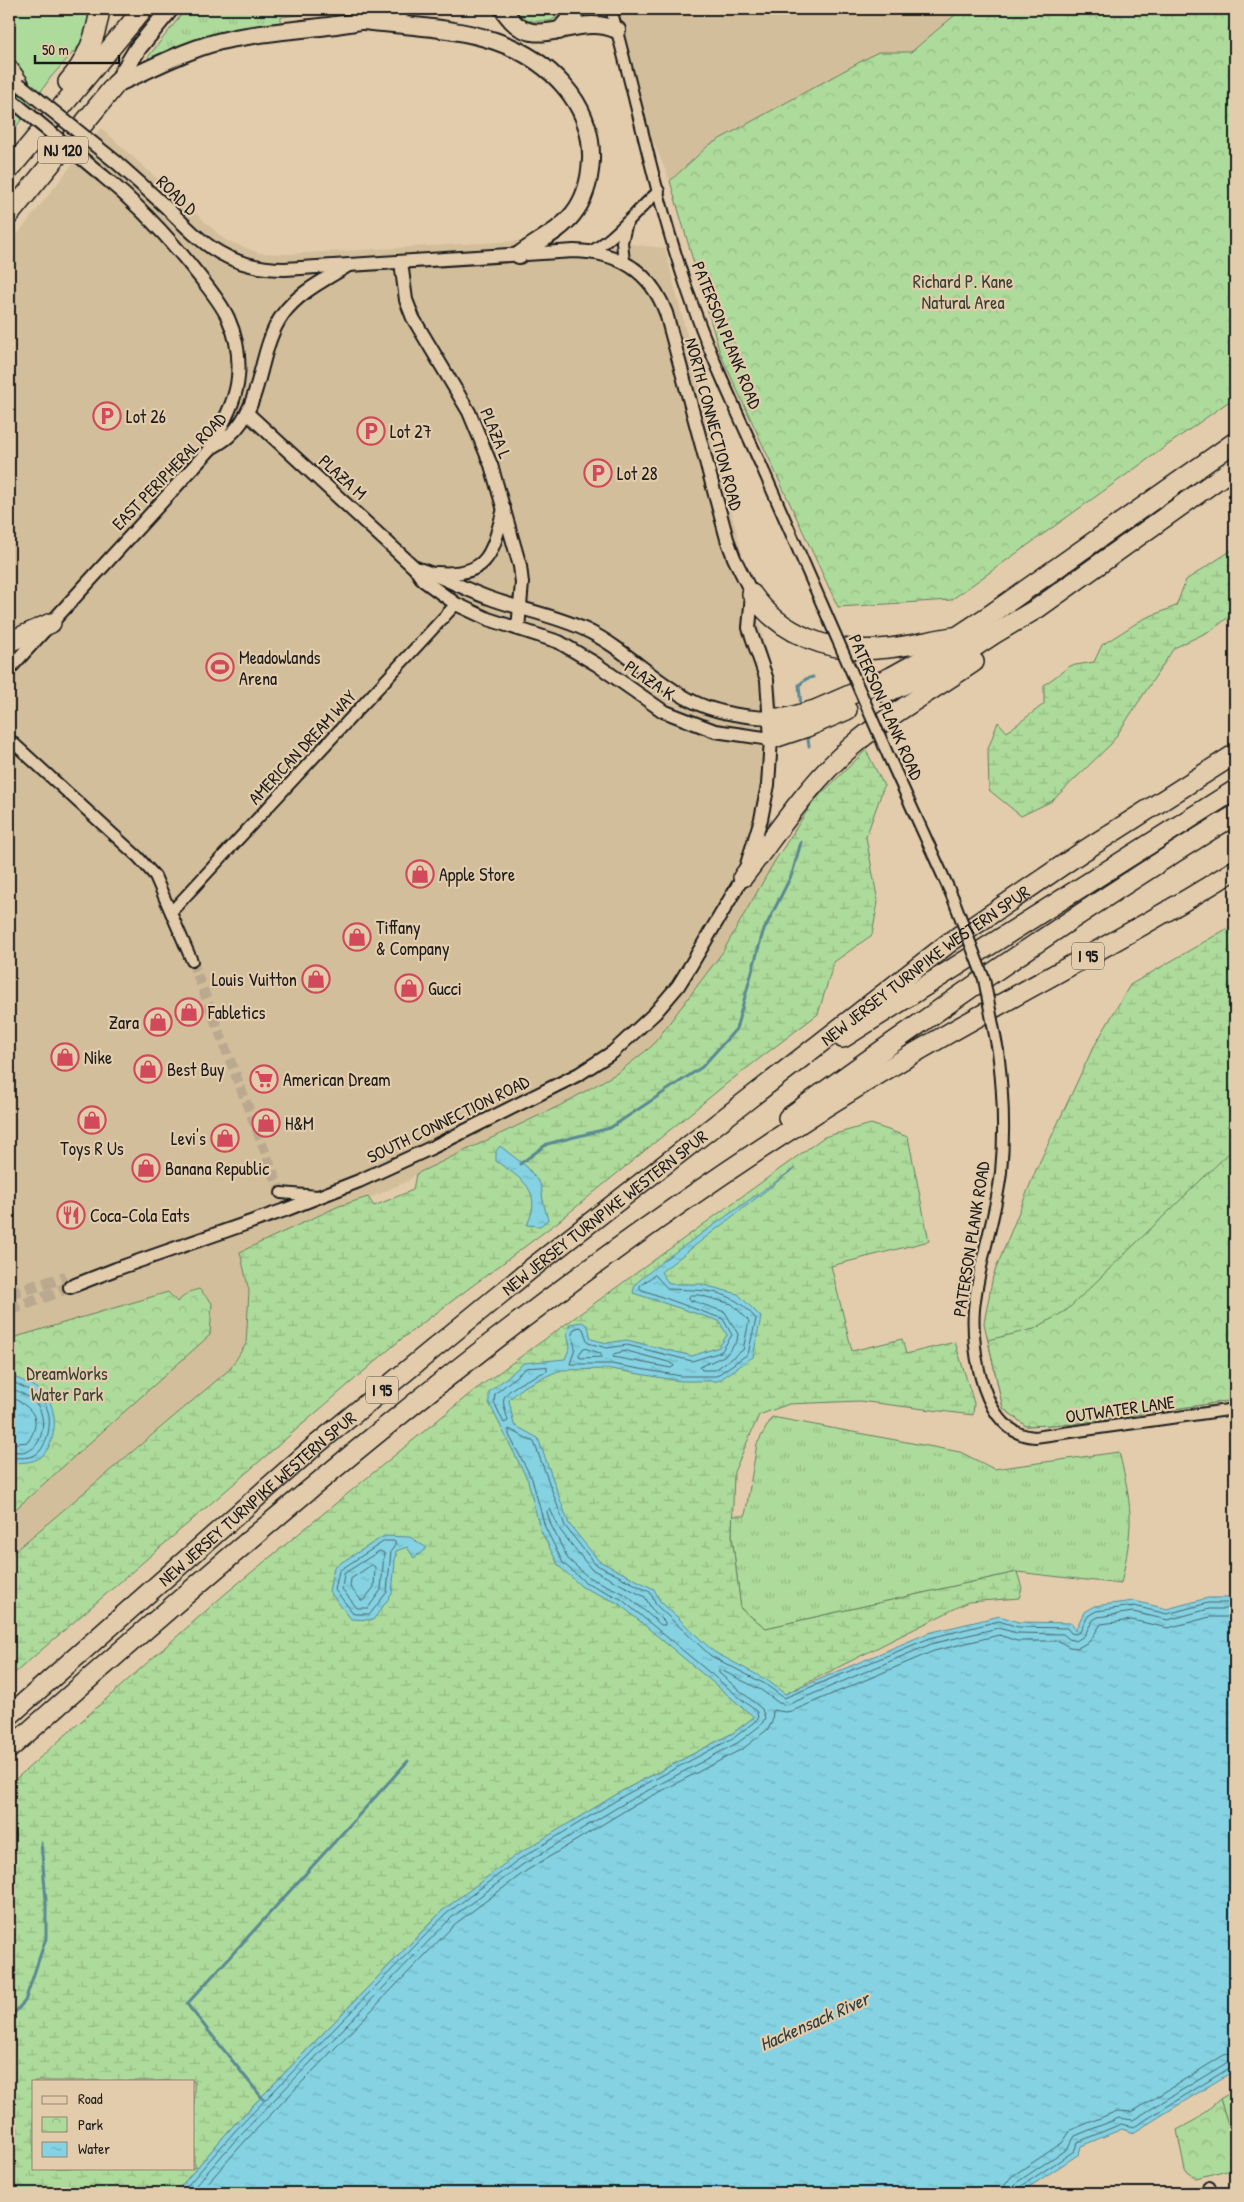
<svg xmlns="http://www.w3.org/2000/svg" width="1244" height="2202" font-family="'Patrick Hand',sans-serif">
	<defs>
		<pattern id="grass-tufts" width="24" height="20" patternUnits="userSpaceOnUse" patternTransform="scale(1.25)"><rect width="24" height="20" fill="#addb9b"/><path d="M3 7l-1-3M5 7V3M7 7l1-3M15 17l-1-3M17 17v-4M19 17l1-3" fill="none" stroke="#94bb85"/></pattern>
		<pattern id="wetland-marsh" width="20" height="14" patternUnits="userSpaceOnUse" patternTransform="scale(1.25)"><rect width="20" height="14" fill="#addb9b"/><path d="M1 5h8M5 5V1M11 12h8M15 12V8" fill="none" stroke="#94bb85"/></pattern>
		<pattern id="park-crowns" width="20" height="18" patternUnits="userSpaceOnUse" patternTransform="scale(1.25)"><rect width="20" height="18" fill="#addb9b"/><path d="M2 6a3 3 0 1 1 6 0M12 15a3 3 0 1 1 6 0" fill="none" stroke="#94bb85"/></pattern>
		<pattern id="water-ripples" width="26" height="14" patternUnits="userSpaceOnUse" patternTransform="scale(1.25)"><rect width="26" height="14" fill="#84d2e2"/><path d="M2 4q2-2 4 0t4 0M15 11q2-2 4 0t4 0" fill="none" stroke="#71b4c1"/></pattern>
	</defs>
	<rect width="100%" height="100%" fill="#e2ccac"/>
	<filter id="ink" filterUnits="userSpaceOnUse"><feTurbulence type="fractalNoise" baseFrequency=".02" numOctaves="2"/><feDisplacementMap in="SourceGraphic" scale="10" xChannelSelector="R" yChannelSelector="G"/><feConvolveMatrix kernelMatrix="1 2 1 2 8 2 1 2 1" color-interpolation-filters="sRGB"/></filter>
	<g filter="url(#ink)">
		<g fill="#d3be9b">
			<path d="M619 9H962L911 52H878L709 145 670 181 636 102Z"/>
			<path d="M101 128 225 240 259 253 288 254 517 241 543 246 630 244 665 248 778 697V756L770 814 776 859 722 953 652 1046 619 1072 561 1105 416 1174 408 1181 372 1197 339 1206 240 1252 249 1291 246 1344 230 1369 9 1556V245Z"/>
		</g>
		<g fill="url(#grass-tufts)" stroke="#647c5c">
			<path d="M186 9H349L281 17V22L238 28 217 34 197 39 150 59 148 57Z"/>
			<path d="M772 1417 960 1452 994 1469 1119 1452C1125 1476 1131 1502 1130 1526 1129 1546 1125 1565 1121 1584L1017 1572 766 1628 741 1609 732 1536V1516H745L757 1444Z"/>
			<path d="M1235 2090V2146L1220 2099Z"/>
		</g>
		<g fill="url(#wetland-marsh)" stroke="#647c5c" fill-rule="evenodd">
			<path d="M513 9H574L550 21H529L527 23 519 18Z"/>
			<path d="M1235 548V612L1212 630 1174 648 1111 744 1052 801 1021 816 989 790 988 749 998 722 1007 732 1044 704V685L1070 666 1094 662 1102 645 1143 619 1176 606 1186 580Z"/>
			<path d="M866 750 884 786 866 837 878 902 872 935 834 962 818 1014 726 1084 559 1221 400 1340 9 1678V1556L230 1369 246 1344 249 1291 240 1252 339 1206 368 1197 374 1206 413 1190 416 1174 561 1105 619 1072 652 1046 722 953 776 859 813 802Z"/>
			<path d="M1235 924V1400L1072 1424 1026 1426 1003 1408 984 1323 993 1276 1036 1170 1092 1050 1130 985Z"/>
			<path d="M871 1124 908 1137 929 1241 831 1266 852 1351 902 1339 906 1354 955 1342 974 1403 973 1415 859 1401 789 1404 759 1415 734 1472 732 1536 741 1609 766 1628 1017 1572 1022 1588 1019 1598 968 1602 785 1694 733 1733 622 1791 443 1910 232 2127 175 2193H9V1785L225 1594 472 1392 824 1137ZM34 2081H194V2168H34Z"/>
		</g>
		<g fill="url(#park-crowns)" stroke="#647c5c">
			<path d="M962 9H1235V397L951 600 838 607 720 353 670 181 709 145 878 52H911Z"/>
			<path d="M1235 1147V1400L1072 1424 1026 1426 1003 1408 988 1340 1034 1329 1067 1310Z"/>
			<path d="M199 1289 212 1303 210 1335 9 1515V1339L168 1292 177 1302 189 1292Z"/>
			<path d="M1220 2099 1235 2146V2174L1227 2170 1196 2178 1185 2170 1177 2130 1197 2119Z"/>
		</g>
		<path fill="#addb9b" stroke="#647c5c" d="M9 9H112L51 77 9 137Z"/>
		<g fill="url(#water-ripples)" stroke="#5a8993">
			<path d="M500 1146 527 1167 541 1185 543 1201 548 1220 540 1226 527 1225C544 1190 521 1179 496 1161V1151Z"/>
			<path d="M795 1168 661 1272 669 1284H700L738 1294 761 1317 753 1357 718 1381H680L611 1369 560 1370 523 1387 509 1400 514 1425 538 1438 569 1524 599 1561 654 1589 660 1601 714 1652 767 1680 785 1694 928 1633 1000 1616 1018 1622 1072 1623 1075 1631 1084 1612 1094 1606 1134 1601 1167 1609 1208 1598H1235V2070L1133 2133 1122 2129 1081 2146 1079 2154 1020 2193H175L232 2127 443 1910 515 1856 622 1791 733 1733 754 1717 618 1603 582 1587 559 1566 540 1529 528 1481 489 1403V1392L524 1363 565 1359 570 1347 567 1333 570 1324 582 1322 588 1326 591 1339 607 1343 627 1340 692 1356 719 1347 727 1335 719 1321 633 1293 635 1284 664 1260Z"/>
			<path d="M9 1375C21 1380 40 1387 48 1399 58 1414 56 1443 42 1456 33 1464 20 1462 9 1463Z"/>
			<path d="M384 1536 410 1537 427 1548 414 1558 407 1547 396 1551 392 1594 373 1620 351 1619 329 1591 334 1567Z"/>
		</g>
		<g fill="none" stroke-linecap="round" stroke-linejoin="round">
			<g stroke="#46656b" stroke-width="1">
				<path d="M655 1275 668 1289C705 1291 730 1287 756 1319L748 1354 716 1376H681L611 1364H570L575 1348 572 1334 574 1329 580 1327 583 1329 588 1343 607 1348 627 1345 692 1361 721 1352 732 1335 723 1319 640 1289V1286Z"/>
				<path d="M691 1295H699L732 1304 749 1321 743 1350 715 1370H702L700 1367 726 1355 737 1341 738 1334 725 1312 690 1300 689 1297Z"/>
				<path d="M584 1348 600 1353 602 1357 580 1358 579 1355Z"/>
				<path d="M627 1351 672 1363 674 1366 671 1368 613 1357 614 1354Z"/>
				<path d="M547 1367V1371C536 1376 509 1386 504 1398 502 1404 507 1415 508 1421L504 1423 494 1402 495 1394 526 1368Z"/>
				<path d="M9 1380C20 1386 34 1391 42 1400 54 1413 50 1440 39 1452 31 1460 19 1457 9 1458"/>
				<path d="M9 1387C18 1392 33 1397 38 1406 46 1418 44 1445 28 1451 23 1453 15 1451 9 1452"/>
				<path d="M9 1396C31 1407 44 1417 28 1442L9 1444"/>
				<path d="M550 1509 560 1530 591 1569 645 1597 651 1608 665 1622V1625H661L625 1594 588 1577 568 1559 551 1525 547 1512Z"/>
				<path d="M385 1541H394L396 1544 391 1551 387 1592 370 1614H354L335 1590 339 1571Z"/>
				<path d="M380 1551 384 1553 381 1590 368 1608H357L342 1589 344 1574Z"/>
				<path d="M372 1565 375 1567 374 1587 364 1600H361L350 1587 351 1579Z"/>
				<path d="M181 2193 235 2131 446 1914 518 1860 625 1795 735 1737 758 1719 757 1712 621 1599 585 1582 563 1563 545 1527 532 1479 509 1435V1429L534 1442 565 1526 595 1564 650 1592 656 1605 711 1656 765 1684 784 1698 930 1638 999 1621 1018 1627 1067 1628 1071 1633 1075 1634 1080 1632 1088 1616 1096 1611 1134 1606 1167 1614 1208 1603H1235"/>
				<path d="M189 2193 240 2135 451 1918 522 1865 628 1801 739 1742 761 1725 765 1718 762 1709 719 1673V1669L761 1690 779 1703 787 1705 931 1644 998 1628 1017 1633 1063 1634 1069 1639 1076 1641 1084 1636 1093 1620 1098 1617 1133 1612 1168 1620 1209 1609H1235"/>
				<path d="M199 2193 246 2140 455 1924 526 1871 631 1807 744 1748 768 1729 772 1722 773 1710 785 1712 792 1711 934 1651 999 1635 1017 1641H1059L1069 1647 1078 1648 1090 1641 1101 1624 1132 1620 1168 1628 1210 1617H1235"/>
				<path d="M1004 2193 1005 2185 1011 2177 1062 2143 1071 2130 1117 2111 1132 2112 1224 2055 1235 2052"/>
				<path d="M1012 2193 1016 2183 1068 2148 1075 2136 1119 2118 1133 2120 1228 2062 1235 2060"/>
				<path d="M1018 2193 1020 2187 1074 2151 1078 2142 1121 2124 1134 2127 1231 2067 1235 2066"/>
			</g>
			<g stroke="#5a8993" stroke-width="3">
				<path d="M801 707 799 685 806 679 813 677"/>
				<path d="M807 733 809 746"/>
				<path d="M520 1164 547 1144 610 1128 702 1067 736 1029 763 932 792 874 801 842"/>
				<path d="M9 2019 25 2001 46 1938V1900L41 1843"/>
				<path d="M263 2099 187 2004 408 1761"/>
			</g>
			<path stroke="#baa98f" stroke-width="10" stroke-dasharray="10 5" stroke-linecap="butt" d="M192 961 281 1193"/>
			<g stroke="#baa98f" stroke-width="12" stroke-dasharray="12 6" stroke-linecap="butt">
				<path d="M9 1294 66 1277"/>
				<path d="M9 1310 70 1287"/>
			</g>
			<g stroke="#1c1c1c" stroke-width="14">
				<g id="minor">
					<path d="M611 9C637 103 656 199 688 292 709 354 738 414 765 474"/>
					<path d="M589 252C609 245 641 206 659 191"/>
					<path d="M624 262 622 242 627 222"/>
					<path d="M9 739 138 857 155 876 192 961"/>
					<path d="M888 755 953 898"/>
					<path d="M171 912 456 604"/>
					<path d="M998 1051C1003 1091 1005 1132 1001 1172 996 1218 978 1263 974 1309 971 1350 983 1435 1035 1437L1235 1409"/>
					<path d="M281 1193 318 1196"/>
				</g>
			</g>
			<g stroke="#1c1c1c" stroke-width="16">
				<g id="tertiary">
					<path d="M103 176C140 206 171 240 200 277 210 290 221 303 228 318 236 336 240 357 238 377 236 403 221 425 211 448"/>
					<path d="M401 262 406 300 413 318 469 412 491 465 520 566 522 583 518 629"/>
					<path d="M247 413 415 568 423 580 456 604 488 619 559 642 596 664 663 711 715 731 771 739"/>
					<path d="M415 568C442 576 466 590 492 599 523 610 557 616 586 630 624 648 653 681 690 700 715 713 743 717 771 718"/>
					<path d="M437 573C490 577 492 552 504 509"/>
					<path d="M9 669 211 448C218 444 225 440 230 435 264 405 257 350 283 314 299 292 325 280 347 266"/>
					<path d="M70 1287 116 1269 285 1210 359 1181 433 1147 579 1074 613 1052 655 1013 678 986 691 965 743 877 761 819 768 785 771 739 767 680 749 628 752 594 734 558 727 539 666 313C650 270 618 252 574 251L285 269C229 269 204 245 167 208 150 192 133 177 116 162"/>
					<path d="M1209 2188 1210 2193"/>
				</g>
			</g>
			<g stroke="#1c1c1c" stroke-width="20">
				<g id="primary">
					<path d="M503 9C528 51 559 24 594 25 602 25 610 27 617 30"/>
					<path d="M364 21C407 26 454 27 495 41 548 59 593 102 591 160 590 179 585 199 573 214 559 232 537 241 519 255"/>
					<path d="M559 31 578 9"/>
					<path d="M116 84C153 68 190 47 230 39 288 27 349 30 404 9"/>
					<path d="M116 84 138 48 170 9"/>
				</g>
			</g>
			<g stroke="#1c1c1c" stroke-width="22">
				<g id="motorway">
					<path d="M9 70 19 84"/>
					<path d="M68 82C87 61 96 37 100 9"/>
					<path d="M9 170 143 9"/>
					<path d="M9 215 116 84"/>
					<path d="M752 594C780 634 829 653 877 649 902 648 928 641 953 637"/>
					<path d="M9 642 51 623"/>
					<path d="M886 693 950 663 994 634 1038 608 1235 467"/>
					<path d="M771 718H787L815 710 891 677 920 661 990 615 1235 442"/>
					<path d="M771 739 807 727 847 710"/>
					<path d="M743 877C777 833 809 783 851 747 888 715 933 690 974 662"/>
					<path d="M843 1038 1235 790"/>
					<path d="M788 1118C933 1012 1082 909 1235 815"/>
					<path id="s1" d="M9 1716 316 1445 532 1268 950 942 1082 852 1235 754"/>
					<path d="M9 1749C256 1531 505 1315 782 1135 837 1099 894 1064 951 1032 1046 978 1143 928 1235 870"/>
				</g>
			</g>
			<use href="#minor" stroke="#e2ccac" stroke-width="10"/>
			<use href="#tertiary" stroke="#e2ccac" stroke-width="12"/>
			<use href="#primary" stroke="#e2ccac" stroke-width="16"/>
			<use href="#motorway" stroke="#e2ccac" stroke-width="19"/>
			<g stroke="#1c1c1c" stroke-width="14" stroke-linecap="butt">
				<g id="minor-bridge">
					<path d="M765 474 888 755"/>
					<path d="M953 898 984 979 998 1051"/>
				</g>
			</g>
			<g stroke="#1c1c1c" stroke-width="16" stroke-linecap="butt">
				<g id="tertiary-bridge">
					<path d="M19 84 116 162"/>
					<path d="M9 98 103 176"/>
				</g>
			</g>
			<use href="#minor-bridge" stroke="#e2ccac" stroke-width="10"/>
			<use href="#tertiary-bridge" stroke="#e2ccac" stroke-width="12"/>
		</g>
	</g>
	<defs>
		<g id="parking-ring" transform="scale(1.4375)"><circle r="9.5" fill="#e2ccac" stroke="#d1495b" stroke-width="1.5"/><path d="M-3.5-5.5H1a3.5 3.5 0 0 1 0 7H-1V5.5H-3.5ZM-1-3.4V-.6H.8a1.4 1.4 0 0 0 0-2.8Z" fill="#d1495b"/></g>
		<g id="stadium-ring" transform="scale(1.4375)"><circle r="9.5" fill="#e2ccac" stroke="#d1495b" stroke-width="1.5"/><path d="M0-5a6.5 5 0 1 0 0 10a6.5 5 0 1 0 0-10ZM-3.5-1.8h7v3.6h-7Z" fill="#d1495b"/></g>
		<g id="shop-ring" transform="scale(1.4375)"><circle r="9.5" fill="#e2ccac" stroke="#d1495b" stroke-width="1.5"/><path d="M-5-2.5h2.3a2.7 3.5 0 0 1 5.4 0H5L5.5 6h-11ZM-1.5-2.5h3a1.5 2.3 0 0 0-3 0Z" fill="#d1495b"/></g>
		<g id="supermarket-ring" transform="scale(1.4375)"><circle r="9.5" fill="#e2ccac" stroke="#d1495b" stroke-width="1.5"/><path d="M-6-5.5h2.5l.6 2H6L4.5 2H-2.5L-4.4-4H-6ZM-1.5 3.2a1.3 1.3 0 1 0 .1 0ZM3 3.2a1.3 1.3 0 1 0 .1 0Z" fill="#d1495b"/></g>
		<g id="restaurant-ring" transform="scale(1.4375)"><circle r="9.5" fill="#e2ccac" stroke="#d1495b" stroke-width="1.5"/><path d="M-5-6h1v4h1v-4h1v4h1v-4h1v5L-1.5 .5V6h-2V.5L-5-1ZM5-6V6H3V1.5H1.5Q1.5-4 5-6Z" fill="#d1495b"/></g>
	</defs>
	<g fill-rule="evenodd">
		<use href="#parking-ring" x="107" y="416"/>
		<use href="#parking-ring" x="371" y="431"/>
		<use href="#parking-ring" x="598" y="473"/>
		<use href="#stadium-ring" x="220" y="667"/>
		<use href="#shop-ring" x="420" y="874"/>
		<use href="#shop-ring" x="357" y="937"/>
		<use href="#shop-ring" x="316" y="979"/>
		<use href="#shop-ring" x="409" y="988"/>
		<use href="#shop-ring" x="189" y="1012"/>
		<use href="#shop-ring" x="158" y="1022"/>
		<use href="#shop-ring" x="65" y="1057"/>
		<use href="#shop-ring" x="148" y="1069"/>
		<use href="#supermarket-ring" x="264" y="1079"/>
		<use href="#shop-ring" x="92" y="1120"/>
		<use href="#shop-ring" x="266" y="1123"/>
		<use href="#shop-ring" x="225" y="1138"/>
		<use href="#shop-ring" x="146" y="1168"/>
		<use href="#restaurant-ring" x="71" y="1215"/>
	</g>
	<g text-anchor="middle" dominant-baseline="central" stroke-width="4.5" stroke-linejoin="round" paint-order="stroke">
		<g fill="#e2ccac" stroke="#575147" stroke-width="1">
			<rect x="38" y="136.5" width="50" height="27" rx="4"/>
			<rect x="1072" y="942.5" width="32" height="27" rx="4"/>
			<rect x="366" y="1376.5" width="32" height="27" rx="4"/>
		</g>
		<g font-size="16" font-weight="bold" fill="#1c1c1c">
			<text x="63" y="150">NJ 120</text>
			<text x="1088" y="956">I 95</text>
			<text x="382" y="1390">I 95</text>
		</g>
		<g font-size="18" fill="#1c1c1c" stroke="#e2ccac">
			<text transform="translate(177 195) rotate(44)">ROAD D</text>
			<text transform="translate(727 335) rotate(68)">PATERSON PLANK ROAD</text>
			<text transform="translate(714 424) rotate(75)">NORTH CONNECTION ROAD</text>
			<text transform="translate(496 433) rotate(67)">PLAZA L</text>
			<text transform="translate(169 471) rotate(-46)">EAST PERIPHERAL ROAD</text>
			<text transform="translate(343 477) rotate(42)">PLAZA M</text>
			<text transform="translate(650 680) rotate(34)">PLAZA K</text>
			<text transform="translate(886 707) rotate(66)">PATERSON PLANK ROAD</text>
			<text transform="translate(302 747) rotate(-47)">AMERICAN DREAM WAY</text>
			<text stroke="none"><textPath href="#s1" startOffset="1185">NEW JERSEY TURNPIKE WESTERN SPUR</textPath></text>
			<text transform="translate(448 1119) rotate(-26)">SOUTH CONNECTION ROAD</text>
			<text stroke="none"><textPath href="#s1" startOffset="780">NEW JERSEY TURNPIKE WESTERN SPUR</textPath></text>
			<text transform="translate(971 1239) rotate(-81)">PATERSON PLANK ROAD</text>
			<text transform="translate(1120 1409) rotate(-8)">OUTWATER LANE</text>
			<text stroke="none"><textPath href="#s1" startOffset="330">NEW JERSEY TURNPIKE WESTERN SPUR</textPath></text>
		</g>
		<g font-size="18" fill="#394235" stroke="#e2ccac">
			<text x="963" y="281">Richard P. Kane<tspan x="963" dy="21">Natural Area</tspan></text>
			<text x="67" y="1373">DreamWorks<tspan x="67" dy="21">Water Park</tspan></text>
		</g>
		<g font-size="18" fill="#1c1c1c" stroke="#e2ccac" text-anchor="start">
			<text x="126" y="416">Lot 26</text>
			<text x="390" y="431">Lot 27</text>
			<text x="617" y="473">Lot 28</text>
			<text x="239" y="657">Meadowlands<tspan x="239" dy="21">Arena</tspan></text>
			<text x="439" y="874">Apple Store</text>
			<text x="376" y="927">Tiffany<tspan x="376" dy="21">&amp; Company</tspan></text>
			<text x="297" y="979" text-anchor="end">Louis Vuitton</text>
			<text x="428" y="988">Gucci</text>
			<text x="208" y="1012">Fabletics</text>
			<text x="139" y="1022" text-anchor="end">Zara</text>
			<text x="84" y="1057">Nike</text>
			<text x="167" y="1069">Best Buy</text>
			<text x="283" y="1079">American Dream</text>
			<text x="285" y="1123">H&amp;M</text>
			<text x="206" y="1138" text-anchor="end">Levi's</text>
			<text x="92" y="1148" text-anchor="middle">Toys R Us</text>
			<text x="165" y="1168">Banana Republic</text>
			<text x="90" y="1215">Coca-Cola Eats</text>
		</g>
		<g font-size="19" font-style="italic" fill="#314044" stroke="#e2ccac">
			<text transform="translate(814 2021) rotate(-24)">Hackensack River</text>
		</g>
	</g>
	<rect width="1244" height="2202" fill="none" stroke="#e2ccac" stroke-width="30"/>
	<rect x="15" y="15" width="1214" height="2172" fill="none" stroke="#1c1c1c" stroke-width="2" filter="url(#ink)"/>
	<rect x="32" y="2080" width="162" height="90" fill="#e2ccac" stroke="#938672"/>
	<rect x="42" y="2096" width="25" height="8" fill="#e2ccac" stroke="#938672"/>
	<text x="78" y="2104" font-size="15" fill="#1c1c1c">Road</text>
	<rect x="42" y="2117" width="25" height="15" fill="url(#park-crowns)" stroke="#938672"/>
	<text x="78" y="2130" font-size="15" fill="#1c1c1c">Park</text>
	<rect x="42" y="2142" width="25" height="15" fill="url(#water-ripples)" stroke="#938672"/>
	<text x="78" y="2154" font-size="15" fill="#1c1c1c">Water</text>
	<path d="M35 55v8h84v-8" fill="none" stroke="#1c1c1c" stroke-width="2.5"/>
	<text x="42" y="55" font-size="15" fill="#1c1c1c" stroke="#e2ccac" stroke-width="4" paint-order="stroke">50 m</text>
</svg>
